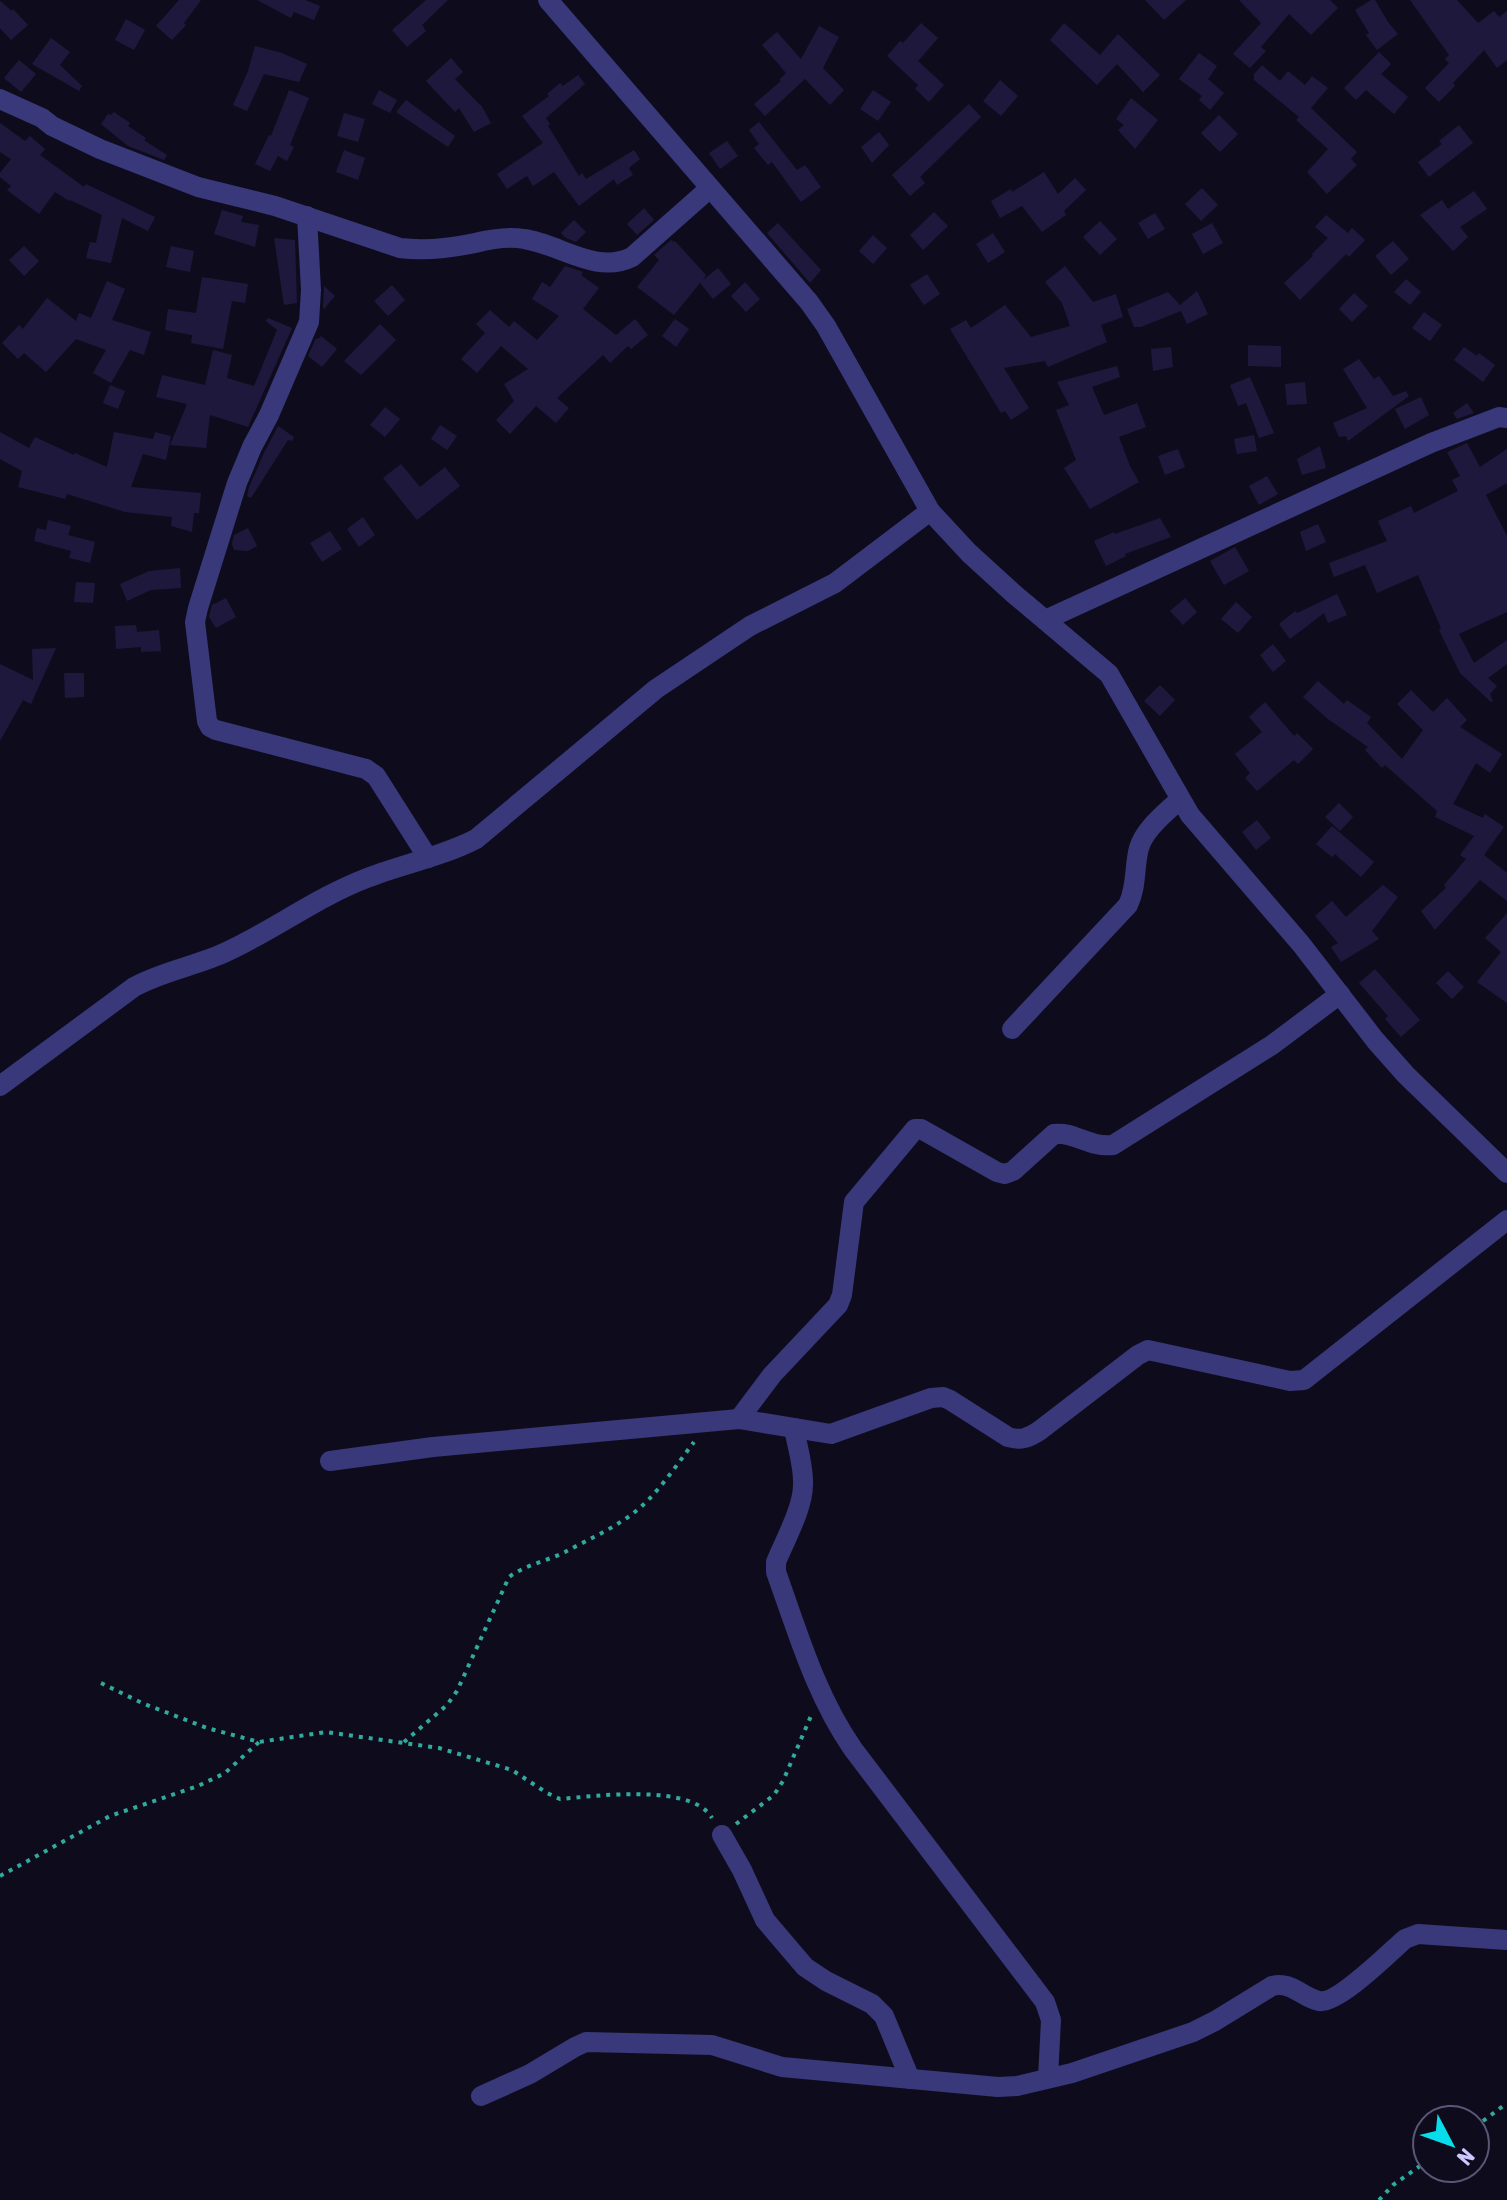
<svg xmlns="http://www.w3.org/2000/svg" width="1507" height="2200" font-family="'Asap Condensed',sans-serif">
	<rect width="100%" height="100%" fill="#0e0c1c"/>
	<g fill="#1e183c">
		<path d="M179 0H201L184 23 186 25 172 40 156 26Z"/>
		<path d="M257 0H305L320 6 314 20 294 12 291 18Z"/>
		<path d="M426 0H448L422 25 426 31 407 47 392 30Z"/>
		<path d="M1145 0H1186L1164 20Z"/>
		<path d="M1239 0H1330L1338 8 1311 35 1289 14 1261 47 1266 51 1250 68 1233 54 1261 23Z"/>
		<path d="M1371 0H1375L1388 22 1398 34 1377 50 1366 35 1369 33 1355 10Z"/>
		<path d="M1410 0H1457L1478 23 1494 11 1499 17 1507 11V60L1497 68 1484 50 1453 83 1455 86 1439 102 1425 88 1449 63 1445 59 1449 55Z"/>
		<path d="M0 1 12 11 13 9 28 25 11 40 0 28Z"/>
		<path d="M126 19 145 30 134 50 115 40Z"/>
		<path d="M921 23 938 38 918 61 944 85 929 102 915 89 918 85 887 56 900 41 903 43Z"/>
		<path d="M1064 23 1100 55 1118 34 1160 75 1143 92 1117 64 1097 85 1050 40Z"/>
		<path d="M819 26 839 37 823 68 844 90 830 105 805 79 765 116 754 104 781 81 779 80 786 73 762 45 777 32 801 59Z"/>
		<path d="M51 38 70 52 60 65 82 86 79 91 32 64Z"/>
		<path d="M255 46 282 53 307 64 299 82 264 74 247 111 233 105 248 71Z"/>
		<path d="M1379 52 1391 64 1381 74 1408 97 1394 114 1366 90 1356 100 1344 88Z"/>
		<path d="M1199 53 1217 66 1208 79 1224 93 1210 110 1199 100 1202 96 1179 79Z"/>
		<path d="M451 58 463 72 455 79 480 105H481L491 123 474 132 459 108 455 112 426 81Z"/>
		<path d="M19 60 36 74 21 92 4 78Z"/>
		<path d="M1262 65 1280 81 1288 71 1305 85 1312 76 1328 88 1311 108 1357 152 1351 159 1357 165 1327 194 1307 172 1328 149 1296 120 1299 117 1254 80V74Z"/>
		<path d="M578 75 585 84 546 118 550 124 548 126 579 176 582 173 586 179 634 150 640 159 629 168 633 175 617 185 614 179 579 206 554 172 533 186 527 176 507 189 497 174 543 143 522 116 549 96 547 94 560 83 563 86Z"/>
		<path d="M1000 80 1018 96 1001 116 983 101Z"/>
		<path d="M289 90 309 98 290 145 294 147 287 161 278 156 270 171 255 164 269 135 271 136Z"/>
		<path d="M379 90 397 100 390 113 372 104Z"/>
		<path d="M873 90 891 102 878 121 860 109Z"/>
		<path d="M1131 98 1158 120 1135 149 1118 130 1124 125 1116 119Z"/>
		<path d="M406 100 455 136 448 147 396 112Z"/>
		<path d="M969 104 981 117 920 177 925 183 910 196 892 175Z"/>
		<path d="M114 112 130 123 128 126 146 138 144 140 167 155 164 160 128 146 101 124 108 114 111 115Z"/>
		<path d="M344 113 365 119 358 142 337 136Z"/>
		<path d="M1219 115 1238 134 1220 152 1201 133Z"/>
		<path d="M759 122 797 170 805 165 821 187 801 202 772 162 768 165 754 148 759 144 749 130Z"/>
		<path d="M0 123 25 141 30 136 45 149 40 155 84 187 86 184 155 217 148 231 122 218 111 263 86 258 90 242 96 243 102 215 70 200 69 201 55 192 39 214 7 190 11 186 0 177V173L11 159 0 152Z"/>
		<path d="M1459 125 1473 143 1429 177 1418 162 1442 144 1439 141Z"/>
		<path d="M879 132 889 145 872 163 861 147Z"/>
		<path d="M727 141 738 156 720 169 709 153Z"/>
		<path d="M344 150 365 158 358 180 336 172Z"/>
		<path d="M1044 172 1058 194 1075 178 1086 190 1064 211 1066 215 1042 232 1022 206 1000 218 991 201 1011 189 1012 192Z"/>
		<path d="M1202 188 1218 205 1201 221 1185 204Z"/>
		<path d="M1474 191 1487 209 1460 227 1468 237 1453 251 1420 215 1442 200 1448 209Z"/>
		<path d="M644 208 654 220 637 235 627 224Z"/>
		<path d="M222 210 243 216 241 222 259 225 255 247 214 234Z"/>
		<path d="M934 212 948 226 923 250 910 235Z"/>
		<path d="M1155 213 1165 229 1148 239 1138 223Z"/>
		<path d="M1326 215 1348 233 1352 228 1365 240 1349 257 1346 254 1300 300 1284 283 1313 256 1312 254 1328 238 1315 227Z"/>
		<path d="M574 220 586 232 576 242 566 238 561 233Z"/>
		<path d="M1100 221 1117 239 1100 255 1083 237Z"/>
		<path d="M778 223 821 270 810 283 767 233Z"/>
		<path d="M1212 223 1223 243 1203 254 1192 234Z"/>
		<path d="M993 233 1005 252 988 263 976 244Z"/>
		<path d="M873 235 887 248 873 264 859 251Z"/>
		<path d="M274 238 295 240 297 303 284 305Z"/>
		<path d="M671 240 674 242 675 241 706 275 703 280 718 268 731 284 713 299 700 283 674 315 637 287 659 260 654 255Z"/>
		<path d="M1393 241 1409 259 1391 275 1375 256Z"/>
		<path d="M24 246 39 261 24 276 9 260Z"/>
		<path d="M171 246 194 251 190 272 166 267Z"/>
		<path d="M565 266 583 272 581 275 599 288 583 309 616 335 635 319 648 335 631 349 628 346 610 363 603 355 557 398 569 408 556 423 536 406 510 434 496 420 514 401 504 384 528 369 501 346 477 373 461 359 485 333 476 324 490 310 509 327 514 321 537 340 559 316 532 299 542 282 550 287Z"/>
		<path d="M1065 266 1093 302 1116 294 1123 317 1101 325 1107 342 1048 367 1045 361 1004 368 1029 408 1011 420 1005 411 1001 413 950 329 966 320 971 328 1005 305 1031 337 1070 326 1062 303 1045 282Z"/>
		<path d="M927 274 940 294 924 305 910 285Z"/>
		<path d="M202 277 248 284 245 303 232 301 223 349 191 343 192 335 165 330 168 309 196 313Z"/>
		<path d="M1406 279 1421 292 1410 305 1394 292Z"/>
		<path d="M107 281 125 289 112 320 151 332 144 355 130 350 111 383 93 373 106 350 76 339 46 372 24 353 18 359 2 343 19 325 23 329 47 298 76 321 79 313 91 318Z"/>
		<path d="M745 282 760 299 746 312 731 296Z"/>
		<path d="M392 285 405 300 388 316 374 301Z"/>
		<path d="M324 286 335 296 324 309 323 308Z"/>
		<path d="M1197 291 1208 314 1187 324 1181 311 1141 327H1134L1127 309 1168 292 1180 305Z"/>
		<path d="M1354 293 1368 306 1352 322 1339 309Z"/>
		<path d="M1424 312 1442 325 1430 341 1412 328Z"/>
		<path d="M268 318 292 328 248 427 210 415 206 448 170 445 187 404 156 397 162 375 205 385 213 350 232 355 227 378 254 386 277 330 266 321Z"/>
		<path d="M675 319 689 329 676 347 662 336Z"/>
		<path d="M380 324 396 340 361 375 344 361Z"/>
		<path d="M321 336 337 349 322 367 308 356 316 338 318 339Z"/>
		<path d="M1248 345 1281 346V367L1248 366Z"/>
		<path d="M1171 347 1173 367 1153 371 1151 349Z"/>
		<path d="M1464 347 1477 356 1479 353 1495 365 1483 382 1454 360Z"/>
		<path d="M1359 359 1374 379 1379 376 1393 396 1406 391 1409 396 1348 441 1346 436 1339 437 1333 423 1367 408 1343 369Z"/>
		<path d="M1117 366 1120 377 1092 387 1104 415 1137 403 1146 427 1119 437 1130 466 1139 482 1090 509 1064 468 1076 460 1056 410 1069 405 1057 382Z"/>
		<path d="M1250 377 1274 433 1259 438 1246 403 1238 406 1230 385Z"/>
		<path d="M1305 382 1307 404 1287 405 1285 384Z"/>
		<path d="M110 385 125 391 118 409 103 403Z"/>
		<path d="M1421 397 1429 415 1405 429 1395 409Z"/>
		<path d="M1467 403 1474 413 1457 419 1453 413Z"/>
		<path d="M385 407 400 419 385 437 370 425Z"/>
		<path d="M440 425 457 436 447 450 431 439Z"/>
		<path d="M278 426 294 437 292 441 288 440 251 498 247 496 249 487 264 453Z"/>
		<path d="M0 432 29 448 35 437 74 455 75 453 107 467 114 432 153 439 155 432 171 436 166 460 143 454 131 487 201 493 199 513H194L192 532 171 526 172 517 125 512 67 494 65 499 18 487 22 471 0 459Z"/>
		<path d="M1254 435 1257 451 1237 454 1234 439Z"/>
		<path d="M1467 443 1480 467 1507 449V483L1486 495 1507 536V612L1459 634 1474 663 1507 640V664L1488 678 1497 686 1490 694 1493 701 1491 702 1460 673 1439 630 1441 628 1418 575 1377 593 1365 565 1334 577 1329 563 1387 541 1378 521 1411 506 1414 513 1458 491 1452 480 1460 476 1447 452Z"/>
		<path d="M1320 446 1326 468 1302 475 1297 459Z"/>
		<path d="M1178 449 1185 467 1165 475 1158 456Z"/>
		<path d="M401 464 420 487 445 467 460 486 417 520 383 478Z"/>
		<path d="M1267 476 1278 494 1259 505 1249 486Z"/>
		<path d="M363 517 375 535 359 547 347 529Z"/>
		<path d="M1160 518 1171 537 1125 554 1126 556 1106 566 1094 541 1114 532 1115 534Z"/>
		<path d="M48 520 71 526 68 535 95 542 90 563 69 558 71 551 34 541 37 528 46 530Z"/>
		<path d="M1318 524 1326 542 1306 551 1300 532Z"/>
		<path d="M248 528 257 546 248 551 234 550 232 544 234 535Z"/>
		<path d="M330 531 342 549 322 562 310 543Z"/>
		<path d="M1235 547 1249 571 1224 585 1210 561Z"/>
		<path d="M180 568 181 588 151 590 127 601 120 584 149 571Z"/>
		<path d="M76 582 95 583 93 603 74 602Z"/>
		<path d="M1337 594 1347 615 1328 623 1324 613 1290 639 1279 624 1295 611 1297 613Z"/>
		<path d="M226 598 236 617 216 628 209 617 212 605Z"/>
		<path d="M1185 598 1197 612 1183 625 1170 611Z"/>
		<path d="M1236 602 1252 617 1238 633 1221 619Z"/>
		<path d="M136 625 137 632 159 630 161 651 141 652V647L116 649 115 626Z"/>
		<path d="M1273 644 1286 661 1273 672 1260 655Z"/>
		<path d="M56 648 31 704 23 700 0 741V664L33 680 32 649Z"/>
		<path d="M64 673H84V697L65 698Z"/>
		<path d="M1318 681 1344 704 1347 700 1371 717 1367 723 1402 759 1423 730 1397 704 1411 690 1433 712 1447 698 1467 720 1460 727 1502 754 1490 773 1476 763 1453 804 1483 818 1485 814 1504 827 1484 855 1507 873V901L1480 880 1435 930 1421 911 1446 888 1444 885 1466 859 1460 855 1474 836 1435 817 1437 811 1385 765 1382 768 1365 750 1368 747 1328 719 1303 697Z"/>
		<path d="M1160 685 1175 700 1160 716 1144 701Z"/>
		<path d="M1265 702 1294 736 1297 733 1313 749 1298 764 1294 760 1257 791 1245 778 1250 773 1235 754 1262 732 1249 717Z"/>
		<path d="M1339 803 1353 817 1340 831 1325 817Z"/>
		<path d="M1257 820 1271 838 1256 850 1242 832Z"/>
		<path d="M1332 826 1374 862 1361 877 1335 854 1332 857 1316 844Z"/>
		<path d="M1383 885 1398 897 1372 931 1379 939 1341 962 1331 947 1338 943 1315 916 1332 901 1346 917Z"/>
		<path d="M1507 913V1003L1477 982 1501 952 1485 938Z"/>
		<path d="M1375 969 1420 1020 1401 1037 1385 1019 1388 1016 1359 983Z"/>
		<path d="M1448 971 1464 987 1452 999 1436 983Z"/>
	</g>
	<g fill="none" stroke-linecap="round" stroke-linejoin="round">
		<g stroke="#30aa9d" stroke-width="4" stroke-dasharray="4 6" stroke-linecap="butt">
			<path d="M101 1683 142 1703 207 1728 259 1742 326 1732 439 1748 512 1770 547 1793 560 1799C596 1796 692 1783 712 1818"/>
			<path d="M404 1742 447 1705 457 1691 509 1577C525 1565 547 1561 565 1552 591 1538 622 1525 644 1504 663 1486 678 1463 694 1442"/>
			<path d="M736 1824 774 1795 783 1781 811 1716"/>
			<path d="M0 1876 110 1816 198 1786 225 1773 259 1742"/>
			<path d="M1475 2127 1507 2103"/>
			<path d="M1379 2200 1393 2185 1427 2161"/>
		</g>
		<g stroke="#38387a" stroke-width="20">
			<path d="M548 0 809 302 826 326 930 511 969 553 1014 594 1109 674 1190 815 1301 944 1375 1040 1406 1075 1507 1173"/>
			<path d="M0 99 42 118 52 126 100 149 198 187 275 206 400 248C424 251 451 248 475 243 491 239 508 236 524 239 560 244 596 275 632 257L710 188"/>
			<path d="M307 216 311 290 309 322 269 415 252 447 237 483 198 608 195 622 207 721 210 727 216 730 366 769 376 776 428 858"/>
			<path d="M1045 620 1431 443 1499 417 1507 418"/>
			<path d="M1012 1029 1128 905C1137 887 1134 866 1139 848 1145 828 1167 812 1180 799"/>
			<path d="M0 1086 134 987C163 971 196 966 226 952 274 930 317 897 367 878 403 864 441 857 476 839L656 689 750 626 835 583 930 511"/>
			<path d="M739 1419 772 1375 838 1305 842 1295 854 1202 915 1129H921L997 1172 1005 1174 1013 1171 1054 1134C1074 1131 1089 1148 1113 1145L1272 1045 1340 994"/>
			<path d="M794 1428C797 1446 804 1466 803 1485 803 1508 785 1540 776 1562V1572C798 1633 816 1696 853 1749L1045 2002 1051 2020 1048 2078"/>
			<path d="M330 1461 433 1447 739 1419 831 1434 931 1398 943 1397 950 1400 1008 1437C1021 1441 1028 1438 1039 1431L1138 1355 1148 1350 1290 1381 1304 1380 1507 1220"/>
			<path d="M722 1835 742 1870 765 1920 805 1967 826 1981 872 2004 884 2016 910 2079"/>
			<path d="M481 2096 530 2074 575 2047 586 2042 712 2045 782 2067 998 2087 1017 2086 1072 2073 1193 2032 1215 2021 1272 1986C1292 1981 1301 1997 1319 2001 1337 2005 1390 1952 1405 1939L1418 1934 1507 1940"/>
		</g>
	</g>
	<g transform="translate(1451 2144) rotate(131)"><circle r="38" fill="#0e0c1c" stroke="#5a5776" stroke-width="2"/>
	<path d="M0-6L14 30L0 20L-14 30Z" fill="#07ddeb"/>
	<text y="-12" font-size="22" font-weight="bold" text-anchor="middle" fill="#ccc8fd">N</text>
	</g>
</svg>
